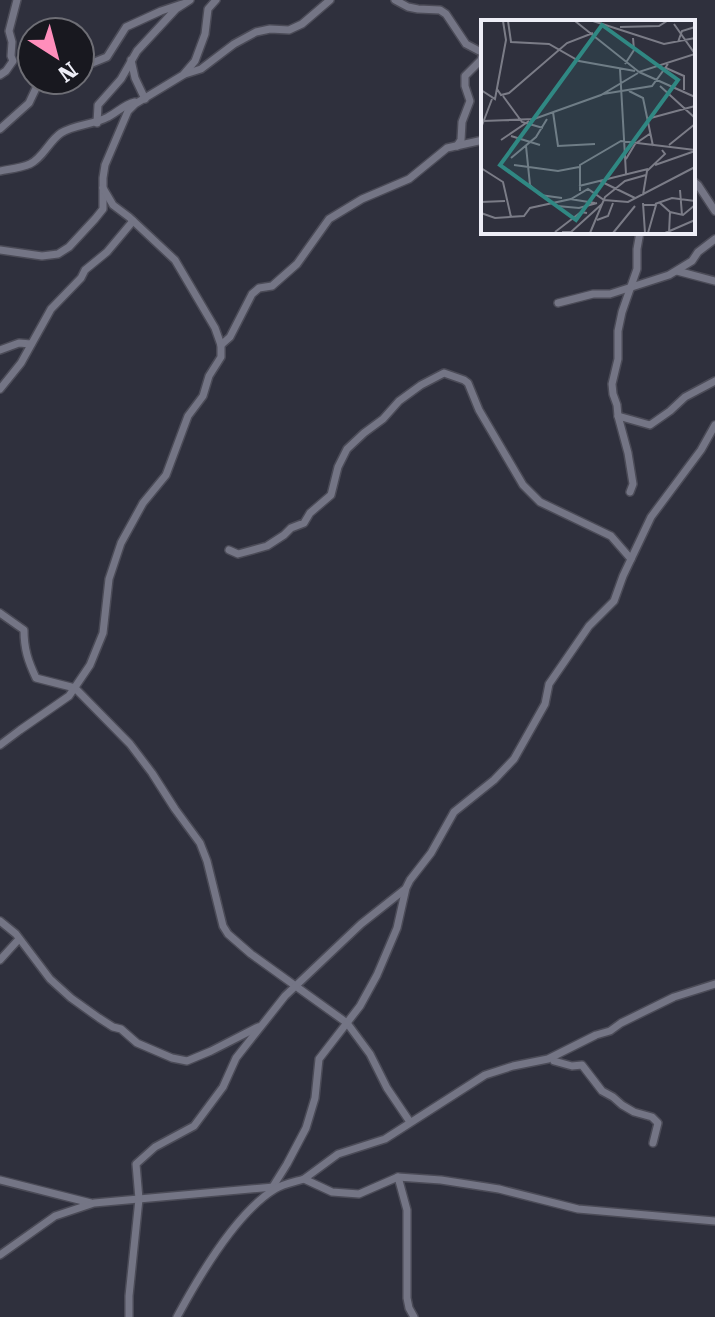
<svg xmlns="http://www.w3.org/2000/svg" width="715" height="1317" font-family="'Roboto Serif',serif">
	<rect width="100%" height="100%" fill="#2f303d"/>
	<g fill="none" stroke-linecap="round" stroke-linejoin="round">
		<g stroke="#4b4b57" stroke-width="10">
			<g id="minor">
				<path d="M395 0 408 7 418 9 440 10 446 14 466 44 483 53"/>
				<path d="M131 60 135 78 145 99"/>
				<path d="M80 68 107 57 126 27 161 11 182 4"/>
				<path d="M185 74 201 69 234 44 256 32 270 29 289 30 302 24 330 0"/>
				<path d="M0 75 6 71 13 61 11 56 12 42 9 31 17 0"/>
				<path d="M97 123 98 105 121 79 137 51 176 9 190 0"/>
				<path d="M0 129 29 103 37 86 48 80"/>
				<path d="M457 146 461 140 462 122 470 101 465 86V76L481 60 483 53"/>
				<path d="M0 171C10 169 21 168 30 164 43 158 49 141 61 133 75 124 93 125 108 117 118 112 123 105 135 102"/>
				<path d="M693 181 698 185 715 211"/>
				<path d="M0 250 42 256 58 254 69 247 95 219 103 209V178L105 165 128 111 135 104 183 75 195 61 205 34 208 9 216 0"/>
				<path d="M677 271 715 281"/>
				<path d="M558 303 593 294H610L669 275 692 261 698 252 715 239"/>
				<path d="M221 345 230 337 252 294 259 288 272 286 297 264 329 219 362 199 409 179 447 148 483 140"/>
				<path d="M0 350 19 343 31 344"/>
				<path d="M0 389 21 363 51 309 81 278 85 270 107 252 133 221"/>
				<path d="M618 416 650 425 670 411 685 397 715 381"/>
				<path d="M630 492 633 484 628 453 618 416 617 405 613 394 612 384 618 359V331L622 312 637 269V249L640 232"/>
				<path d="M229 550 238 554 267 546 284 535 291 528 304 523 310 513 331 495 338 467 347 449 364 433 383 419 399 401 421 385 444 373 464 380 468 383 479 410 523 485 540 502 611 536 631 559"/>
				<path d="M0 613 24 630C24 649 28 661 36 678L75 688 130 744 152 773 175 809 200 843 207 861 223 926 228 934 251 954 347 1023 370 1054 387 1088 410 1122"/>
				<path d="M0 745 20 730 69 696 90 665 103 633 109 579 121 543 143 503 166 475 188 416 203 396 209 376 221 357V345L215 328 175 260 129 217 113 205 103 188"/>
				<path d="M0 921 16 934 50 979 71 998 99 1018 113 1027 121 1029 137 1043 172 1058 187 1061 211 1051 258 1027"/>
				<path d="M0 960 19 939"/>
				<path d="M554 1061 572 1066 582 1065 602 1091 613 1097 622 1105 634 1112 652 1117 658 1123 653 1143"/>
				<path d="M398 1177 407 1210V1298L409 1308 414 1317"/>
				<path d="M304 1179 338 1154 385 1139 485 1075 513 1066 548 1059 596 1035 610 1031 621 1023 674 997 715 984"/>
				<path d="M0 1180 91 1203"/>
				<path d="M272 1188 287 1164 306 1128 315 1098 319 1059 360 1006 377 975 397 928 406 888 410 880 431 853 454 812 494 780 514 759 545 704 549 684 589 626 614 601 623 576 651 517 701 450 715 425"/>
				<path d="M0 1255 55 1216 94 1203 274 1187"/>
				<path d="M129 1317V1296L139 1199 136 1164 155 1147 194 1126 223 1087 236 1058 285 996 361 924 404 890"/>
				<path d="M177 1317C198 1278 237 1212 275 1189 283 1184 294 1182 304 1179L332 1192 359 1194 398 1177 441 1180 499 1189 578 1209 715 1221"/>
			</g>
		</g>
		<use href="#minor" stroke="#747585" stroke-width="7"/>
	</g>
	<g transform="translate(481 20)">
		<rect width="214" height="214" fill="#2f303d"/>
		<path fill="none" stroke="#7b7c87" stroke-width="2" d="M27 1 30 22 68 24 98 41 154 51M94 1 158 52 214 34 193 4M112 1 183 24 214 18M139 7 178 6 186 1M197 22 201 11 214 7M144 44 153 30 152 18M185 48 203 56V70M139 49 145 154M158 52 214 77M179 66 214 98M16 69 20 75 28 73 86 23 112 13M0 70 14 79 25 20 22 1M148 71 162 78 172 126M122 74 171 66 187 44M22 76 41 102 62 108M72 92 77 126 114 124M166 99 214 86M2 101 53 99 120 75 157 53M0 108 11 79M30 116 59 125M20 120 48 101M188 125 214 104M45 126 49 165 59 175 81 178M30 138 55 117 66 99M145 139 154 124 170 113M33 145 77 151 98 147M174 145 214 131M0 148 22 162 30 197M119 161 154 178M98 166 167 149M199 170 201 195M99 171V145L140 121 214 130M162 175 166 151 184 134 181 130M89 179 114 183M0 182 24 181M162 183 164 213M179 183 189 192 188 213M174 184 191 178 214 181M162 185H175L167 213M76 186 98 188 116 183M189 192 202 195 214 185M0 193 14 198 43 196 49 188 90 179 107 169 123 180 147 182 214 147M116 200 127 196 132 183M74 212 100 192 106 193M81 212H90L121 184M109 213 124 177 144 161 165 155M132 213 154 186M184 213 214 200"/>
		<path fill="#308883" fill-opacity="0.15" stroke="#308883" stroke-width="4" d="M121 5 197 60 95 200 19 145Z"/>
		<rect width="214" height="214" fill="none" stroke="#eeeef7" stroke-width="4"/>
	</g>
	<g transform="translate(56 56) rotate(144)"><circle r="38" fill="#18181f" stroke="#6e6e75" stroke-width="2"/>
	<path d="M0-6L14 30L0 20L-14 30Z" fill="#ff8ebb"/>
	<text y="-12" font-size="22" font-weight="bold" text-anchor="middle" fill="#eeeef7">N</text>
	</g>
</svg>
